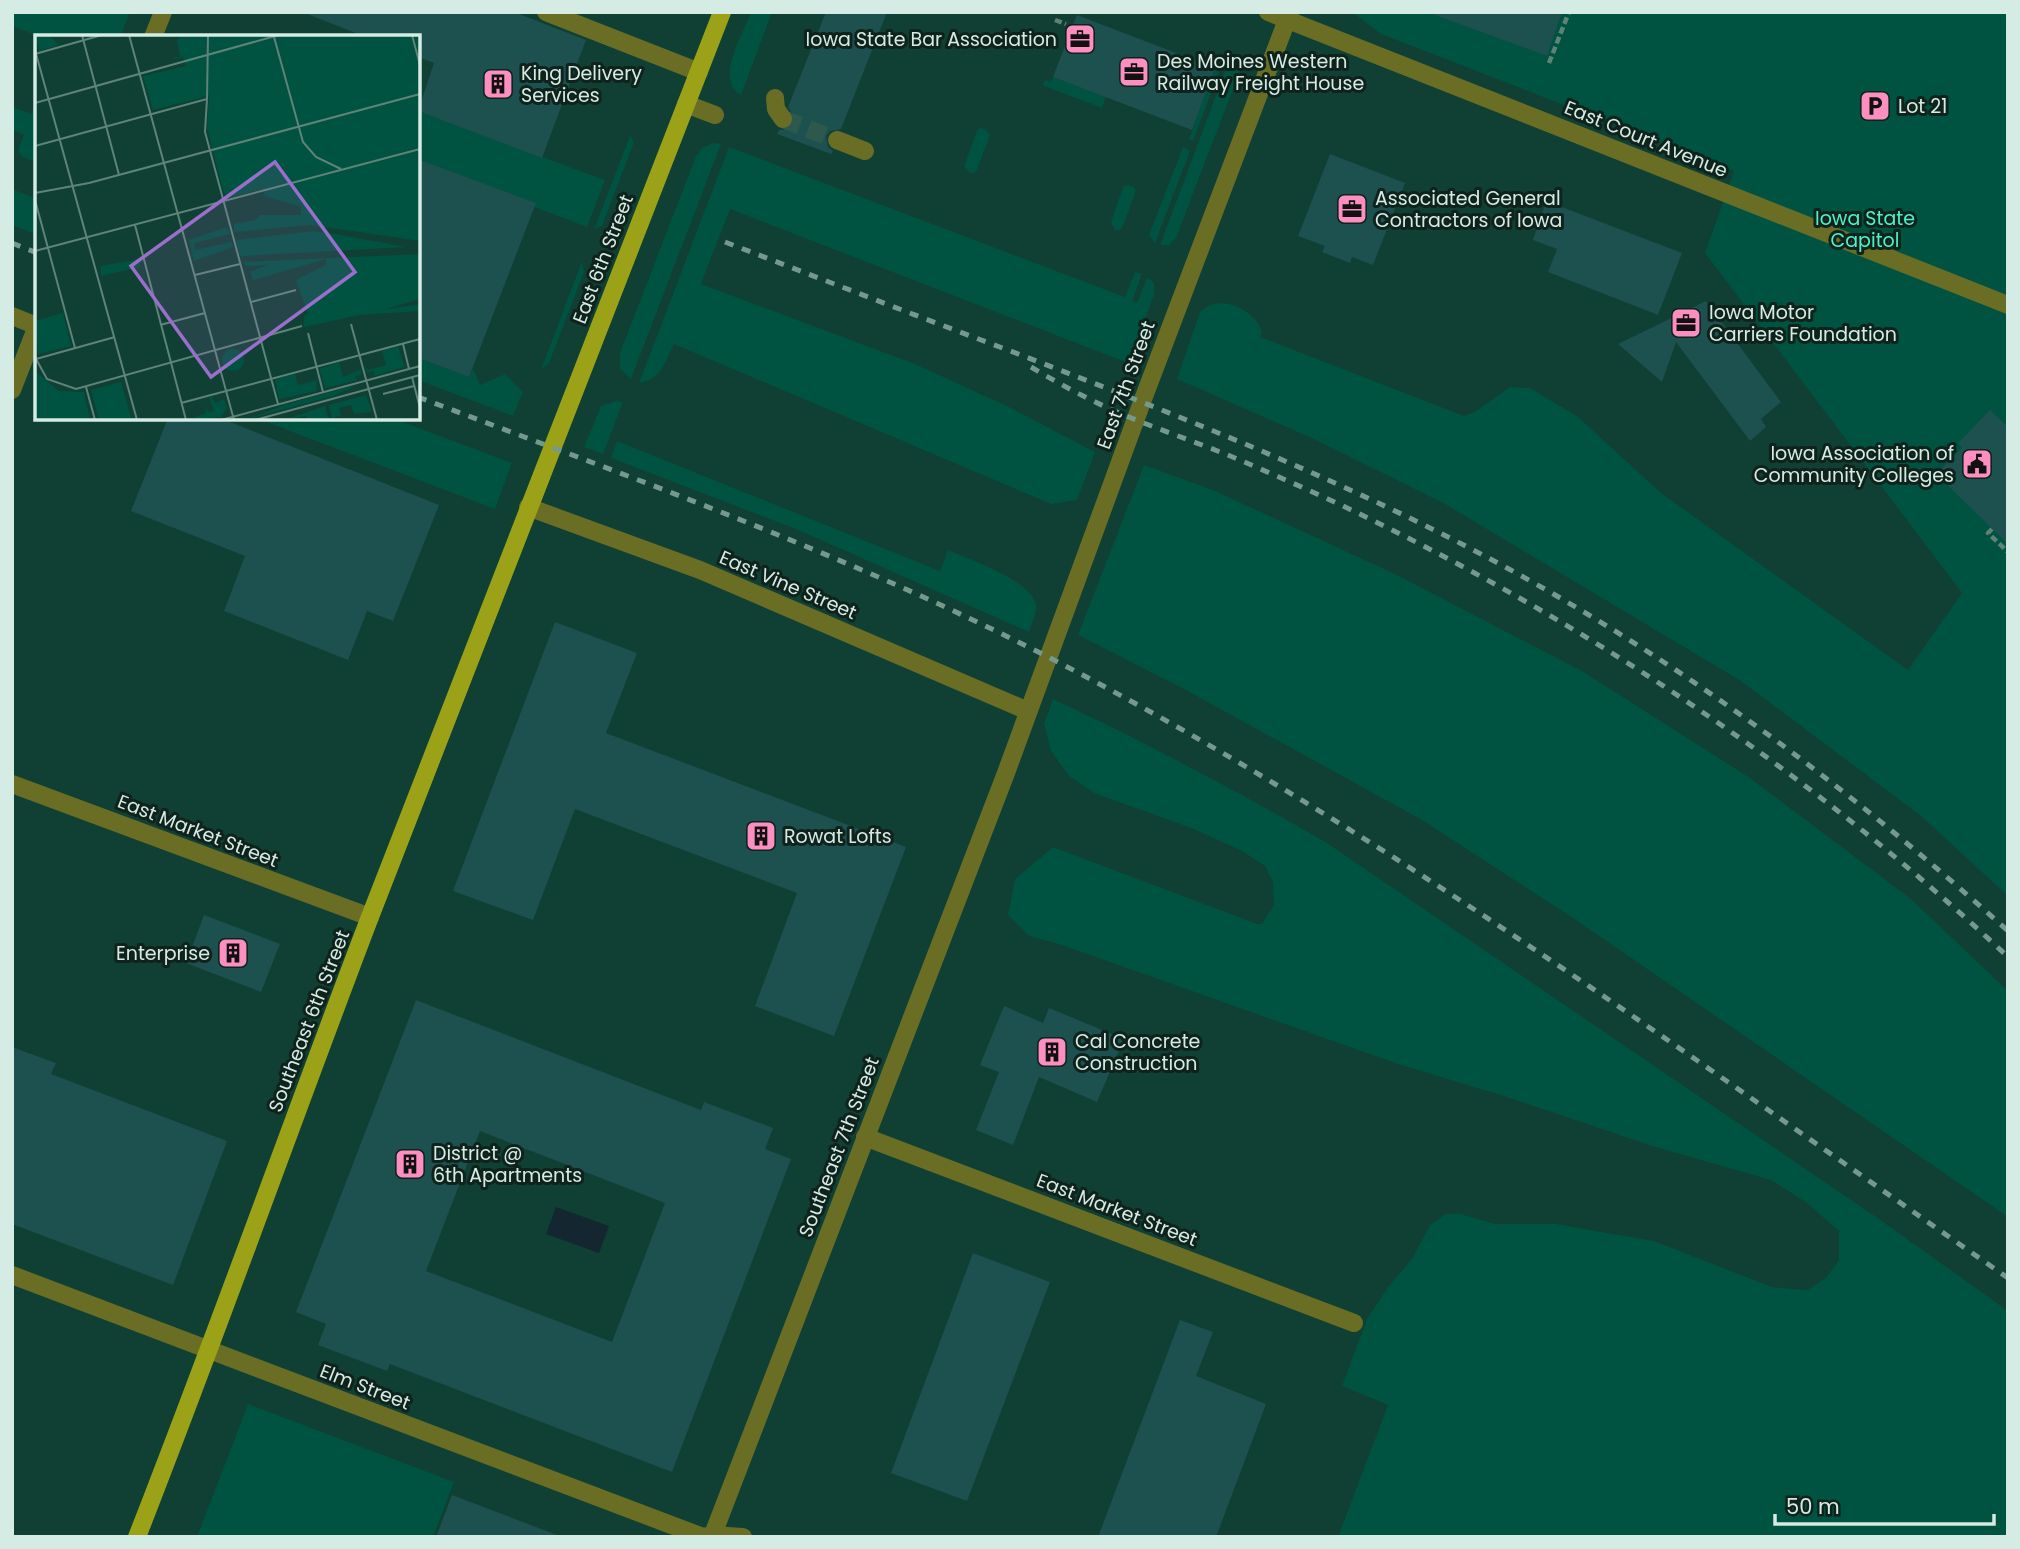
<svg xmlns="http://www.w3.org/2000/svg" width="2020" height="1549" font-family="Poppins,sans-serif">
	<rect width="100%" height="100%" fill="#103f33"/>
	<g fill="#005241">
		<path d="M12 12H130L120 37H41L12 26Z"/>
		<path d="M751 12H772L741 95C714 82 743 33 751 12Z"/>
		<path d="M1352 12H2008V896L1921 816 1741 681 1445 504 1316 440 1177 379 1200 312C1219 293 1253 308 1262 331L1260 337 1464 416 1475 412 1510 387 1530 388 1577 416 1661 493 1908 670 1962 593 1705 253 1734 171 1381 34Z"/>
		<path d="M1199 55 1222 64 1193 141 1189 139 1215 68 1197 61Z"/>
		<path d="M1227 66 1240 71 1176 238 1169 245H1160Z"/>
		<path d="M1053 77 1106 97 1102 108 1042 85 1045 80 1051 82Z"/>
		<path d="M37 98V163L21 156 18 150 24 135 12 130V107L31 114Z"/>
		<path d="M418 111 605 180 587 227 534 207 535 203 418 159Z"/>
		<path d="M980 128 985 129 990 135 977 170 974 173H970L964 166 977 131Z"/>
		<path d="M630 136 633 140V145L602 226 594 229Z"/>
		<path d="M713 143 721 144 631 379 620 369V353L696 156 702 148Z"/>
		<path d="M729 147 1125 297 1135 272 1142 274 1132 301 1137 303 1147 278C1156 281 1155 287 1154 295L1128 363 730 209 701 284 915 364 1007 406 1095 452 1077 500 1051 504 674 344C663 364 664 378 639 383Z"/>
		<path d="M1183 147 1190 151 1155 243 1149 235Z"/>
		<path d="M1127 185 1134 187 1136 191 1123 226 1120 230H1115L1111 222 1123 187Z"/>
		<path d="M12 189 37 199V235L12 225Z"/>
		<path d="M582 261 584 272 549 363 541 370Z"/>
		<path d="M418 358 469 377 473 368 480 385 505 374 523 392 513 416 418 380Z"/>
		<path d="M616 401 623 402 603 454 584 447 601 406Z"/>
		<path d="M256 418H392L512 463 495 509Z"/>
		<path d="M617 441 940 571 948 550C970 560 1032 580 1036 605 1037 613 1031 625 1029 632L796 529 611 458Z"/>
		<path d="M1144 465 1213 490 1393 573 1582 671 1750 778 1911 899 2008 991V1217L1570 916 1422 820 1184 689 1078 635Z"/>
		<path d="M1053 699C1147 743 1237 791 1327 843L1879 1219 2008 1311V1537H1338L1388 1405 1342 1386 1367 1319 1388 1287 1412 1259 1430 1225 1446 1214H1461L1495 1224H1556L1654 1241 1772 1287 1807 1290 1826 1278 1839 1260V1231L1807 1203 1771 1180 1652 1146 1504 1096 1398 1064 1059 944 1029 936 1008 915 1015 879 1053 847 1257 924H1262L1274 905 1273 882 1265 866 1242 851 1191 828 1094 793 1069 776 1051 751 1044 724Z"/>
		<path d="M248 1404 454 1482 433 1537H197Z"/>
	</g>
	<path fill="#142630" d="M556 1207 609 1226 599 1253 546 1234Z"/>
	<g fill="#1c514f" fill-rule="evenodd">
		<path d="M307 12H514L586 40 542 158 418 111 434 63 418 57V37H366L307 14Z"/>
		<path d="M826 12H887L841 129 830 131 826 136 828 147 833 151 831 154 777 134 779 130 789 129 794 123V117L788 107Z"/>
		<path d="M1436 12H1562L1547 56 1435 15Z"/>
		<path d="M1077 15 1215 68 1192 130 1053 77Z"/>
		<path d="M1330 154 1405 183 1373 265 1352 257 1350 263 1322 252 1325 246 1298 236Z"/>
		<path d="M418 159 536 203 469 377 418 358Z"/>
		<path d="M1546 201 1682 253 1658 315 1548 272 1557 249 1533 240Z"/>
		<path d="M1706 301 1781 402 1761 419 1766 427 1750 441 1676 342 1662 382 1618 344Z"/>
		<path d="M1990 410 2008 427V544L1936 474 1962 448 1958 443Z"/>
		<path d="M168 418H220L439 505 393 621 367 611 348 660 224 611 245 556 131 511Z"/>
		<path d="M555 622 637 653 606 733 906 847 834 1036 755 1006 797 893 575 809 533 920 453 891Z"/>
		<path d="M204 915 280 944 261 992 186 963Z"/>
		<path d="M416 1000 701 1110 704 1102 773 1128 765 1149 791 1159 672 1472 390 1364 387 1371 318 1345 326 1324 296 1312ZM480 1131 665 1203 612 1342 426 1271Z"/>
		<path d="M1004 1006 1043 1023 1049 1008 1124 1039 1097 1102 1039 1077 1013 1145 976 1130 999 1072 980 1065Z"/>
		<path d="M12 1047 56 1063 51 1074 227 1141 173 1285 12 1224Z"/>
		<path d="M973 1253 1050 1282 967 1501 891 1473Z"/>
		<path d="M1180 1320 1213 1332 1196 1376 1266 1404 1216 1537H1098Z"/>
		<path d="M452 1495 557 1535 556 1537H436Z"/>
	</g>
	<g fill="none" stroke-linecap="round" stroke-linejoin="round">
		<path stroke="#2d594d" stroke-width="18" stroke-dasharray="18 9" stroke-linecap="butt" d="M783 119 837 140"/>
		<g stroke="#5d8378" stroke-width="4.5" stroke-dasharray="7 3.5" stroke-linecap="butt">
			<path d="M1055 20 1066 24"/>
			<path d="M1549 63 1569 12"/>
			<path d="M1992 529 1988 533 2008 552"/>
		</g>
		<g stroke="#6a6e24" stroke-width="18">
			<path d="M546 12 699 72"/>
			<path d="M1268 12 2008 305"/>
			<path d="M153 37 163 12"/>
			<path d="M775 98 776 109 783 119"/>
			<path d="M686 104 715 115"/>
			<path d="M837 140 865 151"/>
			<path d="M12 316 37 326"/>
			<path d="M12 390 37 326"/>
			<path d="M528 507 700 570 1028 711"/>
			<path d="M12 784 370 917"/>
			<path d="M865 1137 1354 1323"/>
			<path d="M12 1275 703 1537"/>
			<path d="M704 1537 712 1535 743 1537"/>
			<path d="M712 1537 1006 773 1142 402 1290 12"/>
		</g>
		<path stroke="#9ba218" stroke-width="18" d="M137 1537C217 1333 290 1127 368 922 484 618 603 315 722 12"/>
		<g stroke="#76998e" stroke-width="5" stroke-dasharray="9 9" stroke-linecap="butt">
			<path d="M725 242C824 280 922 318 1021 355 1187 419 1351 483 1507 568 1689 667 1855 793 2008 931"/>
			<path d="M12 243 37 253"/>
			<path d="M1031 367C1056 382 1082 396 1108 408 1152 428 1198 442 1242 461 1284 479 1327 498 1368 518 1601 632 1819 779 2008 957"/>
			<path d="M418 397C632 478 850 555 1054 660 1391 835 1697 1062 2008 1278"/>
		</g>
	</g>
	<defs>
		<g id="office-square" transform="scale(1.575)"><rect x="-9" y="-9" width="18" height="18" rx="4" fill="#fd8ec0" stroke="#0f221c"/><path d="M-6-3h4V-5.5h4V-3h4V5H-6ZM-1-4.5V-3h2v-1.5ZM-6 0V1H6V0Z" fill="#111"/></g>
		<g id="building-square" transform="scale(1.575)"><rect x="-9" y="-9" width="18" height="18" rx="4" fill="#fd8ec0" stroke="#0f221c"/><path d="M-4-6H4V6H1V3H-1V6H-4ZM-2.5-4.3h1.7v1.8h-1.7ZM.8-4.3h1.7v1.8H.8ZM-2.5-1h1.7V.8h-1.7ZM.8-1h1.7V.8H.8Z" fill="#111"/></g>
		<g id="parking-square" transform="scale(1.575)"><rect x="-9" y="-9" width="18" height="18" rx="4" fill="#fd8ec0" stroke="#0f221c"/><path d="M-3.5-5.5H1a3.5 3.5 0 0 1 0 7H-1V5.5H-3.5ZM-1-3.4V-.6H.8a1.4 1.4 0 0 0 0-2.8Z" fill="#111"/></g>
		<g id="civic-square" transform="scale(1.575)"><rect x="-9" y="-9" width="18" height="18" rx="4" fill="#fd8ec0" stroke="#0f221c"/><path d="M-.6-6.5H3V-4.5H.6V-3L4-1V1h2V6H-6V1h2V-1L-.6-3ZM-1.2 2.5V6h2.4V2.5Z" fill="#111"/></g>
	</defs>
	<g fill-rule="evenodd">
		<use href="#office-square" x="1080" y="39"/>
		<use href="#office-square" x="1134" y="72"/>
		<use href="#building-square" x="498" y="84"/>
		<use href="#parking-square" x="1875" y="106"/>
		<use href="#office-square" x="1352" y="209"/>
		<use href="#office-square" x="1686" y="323"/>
		<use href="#civic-square" x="1977" y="464"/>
		<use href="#building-square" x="761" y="836"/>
		<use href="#building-square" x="233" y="953"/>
		<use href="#building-square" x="1052" y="1052"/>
		<use href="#building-square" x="410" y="1164"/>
	</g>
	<g text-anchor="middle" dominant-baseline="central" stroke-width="6" stroke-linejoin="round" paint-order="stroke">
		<g font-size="19" fill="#d4ece3" stroke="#0f221c" text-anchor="start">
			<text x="1057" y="39" text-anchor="end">Iowa State Bar Association</text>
			<text x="1157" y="61">Des Moines Western<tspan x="1157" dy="22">Railway Freight House</tspan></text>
			<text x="521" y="73">King Delivery<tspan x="521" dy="22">Services</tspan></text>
			<text x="1898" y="106">Lot 21</text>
			<text x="1375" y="198">Associated General<tspan x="1375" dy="22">Contractors of Iowa</tspan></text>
			<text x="1709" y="312">Iowa Motor<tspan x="1709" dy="22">Carriers Foundation</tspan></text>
			<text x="1954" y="453" text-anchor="end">Iowa Association of<tspan x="1954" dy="22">Community Colleges</tspan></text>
			<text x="784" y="836">Rowat Lofts</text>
			<text x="210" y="953" text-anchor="end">Enterprise</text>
			<text x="1075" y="1041">Cal Concrete<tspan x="1075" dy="22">Construction</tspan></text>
			<text x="433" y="1153">District @<tspan x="433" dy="22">6th Apartments</tspan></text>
		</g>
		<g font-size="19" fill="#d4ece3" stroke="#0f221c">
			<text transform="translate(1646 139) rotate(22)">East Court Avenue</text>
			<text transform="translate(603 259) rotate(-69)">East 6th Street</text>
			<text transform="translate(1126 385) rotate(-70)">East 7th Street</text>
			<text transform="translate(788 585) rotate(23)">East Vine Street</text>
			<text transform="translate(198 831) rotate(21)">East Market Street</text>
			<text transform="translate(309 1021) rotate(-69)">Southeast 6th Street</text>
			<text transform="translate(839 1147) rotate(-69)">Southeast 7th Street</text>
			<text transform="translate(1117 1210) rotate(21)">East Market Street</text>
			<text transform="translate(365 1387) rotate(21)">Elm Street</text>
		</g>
		<g font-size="19" fill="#4cf2c9" stroke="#0f221c">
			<text x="1865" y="218">Iowa State<tspan x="1865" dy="22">Capitol</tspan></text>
		</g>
	</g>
	<g transform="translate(35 35)">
		<rect width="385" height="385" fill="#103f33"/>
		<path d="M0 0H14L24 10 4 16ZM146 0H385V206L275 190 199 197V189L221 185 225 180H266V172L230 161 228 154 196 162 189 159 172 93 174 61 118 75 108 41 151 31 148 22 140 24 139 22H145L142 6ZM192 192 195 199 159 208 160 215 197 207 198 212 159 226 154 205ZM278 196 301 199 372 212 205 221 201 205ZM385 219V264L347 275 385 269V276L325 280 269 292V281L273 279 261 245 291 230V224L218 245 215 237 233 230 212 231 207 227ZM105 224V232L66 241 65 231ZM28 278 36 311 3 319 0 286ZM363 311 370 332 339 341V336L332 338 330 330 333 335 351 330 347 316ZM187 325a11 11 0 1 1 22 0a11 11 0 1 1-22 0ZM304 327 308 342 326 334V340L320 341 323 345 290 353 284 334ZM281 335 282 356 244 364 240 344 260 339 263 350 281 345ZM0 336 24 356 49 357 55 385H0ZM86 347 97 385H64L56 355ZM322 350 298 361 210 385 252 369ZM187 359 177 363 181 368 189 364 192 373 186 382 152 385 171 378 169 367 173 377 179 376 174 363ZM331 360 337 377 319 379 316 370 304 373 306 380 297 384 294 370ZM290 371 294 385H273L271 381 249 385Z" fill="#005241"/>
		<path fill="none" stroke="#5e8479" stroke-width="2" d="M47 0 84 140M94 0 199 385M377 0 385 30M239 2 268 107 281 122 306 134M0 15 102 385M0 19 67 0M172 64 170 97 243 369M0 68 244 0M0 111 172 64 173 0M0 158 54 148 385 59M0 165 40 313M100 190 151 385M0 216 385 114M160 240 205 229M216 267 261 255M316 289 342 385M125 290 170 278M273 298 288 357M368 309 374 334M0 322 12 344 41 354 267 291M1 324 80 302M377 342 385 373M51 352 60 385M348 359 379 351M146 368 385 304M186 385 385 331M220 385 385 340"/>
		<path fill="#9a6fcc" fill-opacity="0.15" stroke="#9a6fcc" stroke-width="3.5" d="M240 127 320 237 176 342 96 231Z"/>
		<rect width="385" height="385" fill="none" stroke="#d4ece3" stroke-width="3.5"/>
	</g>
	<rect width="2020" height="1549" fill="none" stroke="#d4ece3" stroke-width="28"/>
	<path d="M1775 1514v10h219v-10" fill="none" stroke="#d4ece3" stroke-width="3.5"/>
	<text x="1786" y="1514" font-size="21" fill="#d4ece3" stroke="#0f221c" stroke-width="5" paint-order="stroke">50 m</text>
</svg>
